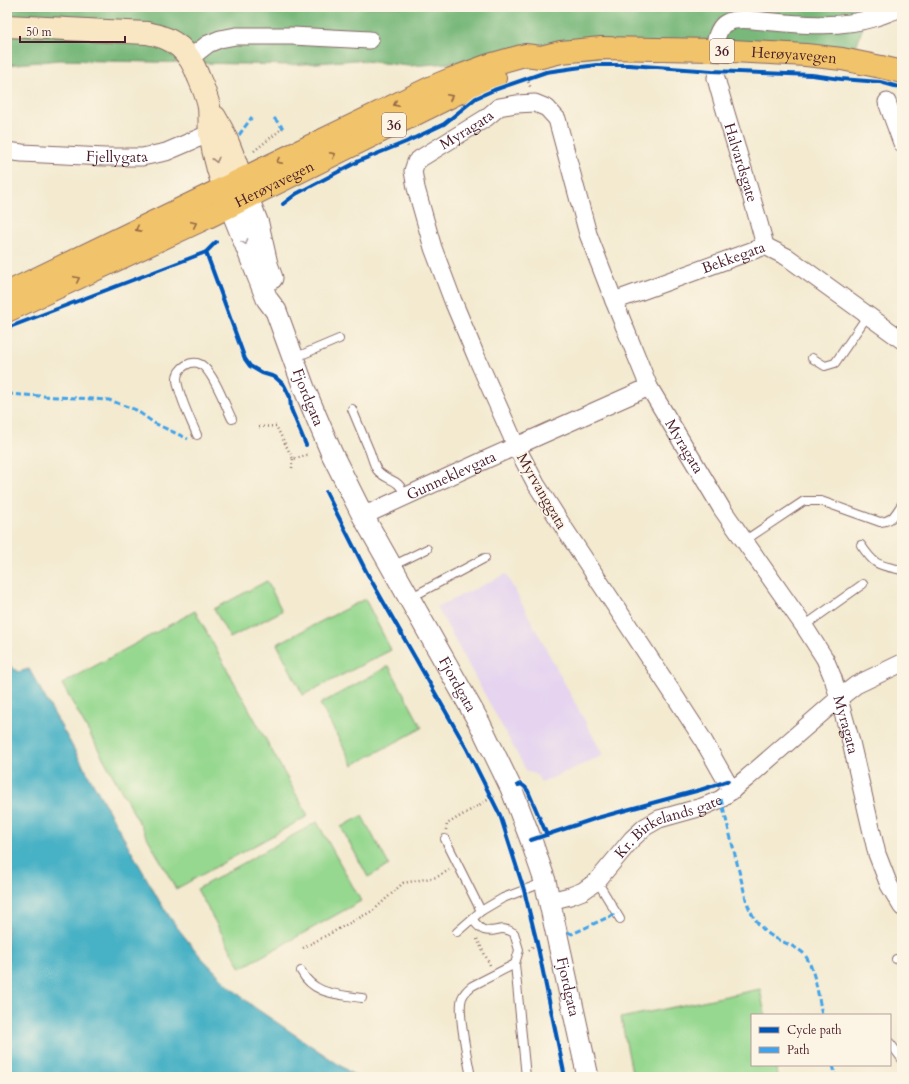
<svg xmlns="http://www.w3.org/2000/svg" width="909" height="1084" font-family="Cardo,serif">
	<rect width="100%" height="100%" fill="#fcf5e5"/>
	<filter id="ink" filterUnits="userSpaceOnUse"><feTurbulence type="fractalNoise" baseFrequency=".025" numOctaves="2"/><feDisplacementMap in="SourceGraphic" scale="8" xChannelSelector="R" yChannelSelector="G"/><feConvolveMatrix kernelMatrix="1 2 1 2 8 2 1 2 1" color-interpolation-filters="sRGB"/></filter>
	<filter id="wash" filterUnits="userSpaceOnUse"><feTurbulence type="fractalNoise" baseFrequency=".012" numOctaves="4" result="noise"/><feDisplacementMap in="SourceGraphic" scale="16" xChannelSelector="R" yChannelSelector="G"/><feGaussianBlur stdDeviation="0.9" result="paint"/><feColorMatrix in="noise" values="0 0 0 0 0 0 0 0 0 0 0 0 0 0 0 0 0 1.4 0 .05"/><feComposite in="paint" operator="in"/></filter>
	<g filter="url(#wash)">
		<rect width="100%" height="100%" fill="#f3ead0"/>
		<path fill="#e5d3f0" d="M506 574 603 755 541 783 538 776 526 770 437 607Z"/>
		<g fill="#96d890" stroke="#707c5e">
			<path d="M267 581 282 611 230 638 214 609Z"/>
			<path d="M365 599 391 650 303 695 277 644Z"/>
			<path d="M195 611 308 816 176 889 62 684Z"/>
			<path d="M389 666 422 728 353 765 320 704Z"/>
			<path d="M362 816 389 865 368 877 341 827Z"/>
			<path d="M317 822 361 901 241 968 197 889Z"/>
			<path d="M760 989 765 1015H752V1065H775L778 1077H633L621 1018Z"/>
		</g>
		<path fill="#78b87a" stroke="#616c52" d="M7 7H890L866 18 854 53 506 59 409 66 356 60 290 65 59 60 7 65Z"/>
		<path fill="#47b1c5" stroke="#486878" d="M7 663 18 672 29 669 161 904 176 926 200 956 230 987 254 1007 357 1077H7Z"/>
	</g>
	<g filter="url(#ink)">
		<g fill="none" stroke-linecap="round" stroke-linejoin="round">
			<g stroke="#856665" stroke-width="10">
				<g id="service">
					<path d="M294 358 339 339"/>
					<path d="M812 358 825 366 835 363 868 315"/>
					<path d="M352 409C358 423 364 438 370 452 372 458 374 465 377 470 388 483 399 476 405 497"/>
					<path d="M197 435C190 418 179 397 177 380 176 368 193 357 203 366 215 376 225 405 232 419"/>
					<path d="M744 541 804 501H821L880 522C893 521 895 514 902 504"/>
					<path d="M861 545C875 566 878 565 902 570"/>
					<path d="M392 566 427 549"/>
					<path d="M410 598 485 558"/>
					<path d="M804 626 863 584"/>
					<path d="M445 839 481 911"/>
					<path d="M597 881 620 919"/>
					<path d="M472 919C476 923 479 929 484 930 495 934 501 924 514 933L519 950 515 964 526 1077"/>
					<path d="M457 932 481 911 503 898 545 882"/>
					<path d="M896 959 902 961"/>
					<path d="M301 971C314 995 337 994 362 998"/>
					<path d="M890 1043 902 1059"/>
					<path d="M471 1077C468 1061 457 1011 462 998 464 993 468 989 472 986L515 964"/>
				</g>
			</g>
			<g stroke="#856665" stroke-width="19">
				<g id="minor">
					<path d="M714 50C715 42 718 27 726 23 736 17 752 20 763 21 799 24 837 29 873 18 883 15 892 11 902 8"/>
					<path d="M190 58 208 44 220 39 236 36H292L370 40"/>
					<path id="s1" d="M716 78C731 135 751 189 765 246"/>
					<path d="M887 102 902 143"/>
					<path id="s2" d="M7 151 22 153 105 157H142L166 152 220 129"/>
					<path id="s3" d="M614 301 765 246 787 257 902 340"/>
					<path id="s4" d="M363 516 485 460 649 387"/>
					<path id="s5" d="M732 791 702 738 676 698 564 528 536 484 516 446 476 356 453 301 433 248 416 188 413 171 416 162 421 158 486 118 499 107 516 104 535 103 547 108 557 119 588 234 614 301 649 387 722 509 804 626 825 659 833 678 850 738 877 854 889 885 902 907"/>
					<path id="s6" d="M550 901 570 896 583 891 597 881 632 839 645 827 659 819 702 807 721 799 747 778 838 699 856 685 902 663"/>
				</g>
			</g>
			<g stroke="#856665" stroke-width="23">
				<g id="tertiary">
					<path d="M248 198 258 224 267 264 272 278"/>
					<path id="s7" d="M230 206 267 299 276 311 304 388 332 454 363 516 480 724 511 788 531 840 545 881 588 1077"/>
				</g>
			</g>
			<g stroke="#856665" stroke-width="24">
				<g id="secondary">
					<path d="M7 26 147 33C176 38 189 51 199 78 203 87 207 97 209 107 210 116 209 126 210 134 214 158 221 182 230 205"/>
					<path d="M215 117C230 142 238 170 248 198"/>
				</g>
			</g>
			<g stroke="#856665" stroke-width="24">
				<g id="trunk">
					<path id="s8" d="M7 293 432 87 451 79 489 65 525 55 541 57 561 52 601 48 714 50 806 55 842 59 881 67 902 72"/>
					<path id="s9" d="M7 311 206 218 458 93 495 78"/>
				</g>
			</g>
			<g stroke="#856665" stroke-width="2.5" stroke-dasharray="1 3" stroke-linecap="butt">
				<path d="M527 78 531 89"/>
				<path d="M406 142 409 149"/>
				<path d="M254 151 283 128"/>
				<path d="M259 427 276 426 293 459 310 454"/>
				<path d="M292 468 293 459"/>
				<path d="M446 830 447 824 496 795"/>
				<path d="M477 939 490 965"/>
				<path d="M303 948 374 910 403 883 437 877 449 870"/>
				<path d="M529 950 537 943 541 941"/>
			</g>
			<use href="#service" stroke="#fff" stroke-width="8"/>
			<use href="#minor" stroke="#fff" stroke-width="17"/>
			<use href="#tertiary" stroke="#fff" stroke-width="21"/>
			<use href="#secondary" stroke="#f9e7c3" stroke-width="22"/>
			<use href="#trunk" stroke="#f1c36a" stroke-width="22"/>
			<g stroke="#40a2eb" stroke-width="3" stroke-dasharray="6 3" stroke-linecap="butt">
				<path d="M274 118 283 128"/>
				<path d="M239 135 252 117"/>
				<path d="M7 394 109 400 136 410 154 423 188 439"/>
				<path d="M721 799 747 903C753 918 761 931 777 939 785 943 794 946 802 952 814 962 819 999 822 1015"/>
				<path d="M568 932 572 934 617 913"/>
				<path d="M833 1065 836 1077"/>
			</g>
			<g stroke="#fcf5e5" stroke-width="6">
				<g id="cycleway">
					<path d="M283 204 296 194 359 161 406 142 444 124 476 98 494 90 546 72 596 65H629L713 71 812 75 841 79 880 82 902 88"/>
					<path d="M206 252 245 359 250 366 262 373 275 377 284 385 290 397 291 409 306 445"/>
					<path d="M7 328 206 252 216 242"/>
					<path d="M326 492 367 573 467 749 500 815 524 890 537 943 565 1077"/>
					<path d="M518 785 521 784 525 787 528 791 547 835"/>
					<path d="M531 840 597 818 700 790 728 781"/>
				</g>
			</g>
			<use href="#cycleway" stroke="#0057b8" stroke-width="4"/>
		</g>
		<defs><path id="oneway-chevron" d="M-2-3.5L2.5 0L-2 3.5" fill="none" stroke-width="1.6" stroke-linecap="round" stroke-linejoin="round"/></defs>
		<g stroke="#956947">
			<use href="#oneway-chevron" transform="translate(450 97) rotate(-26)"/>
			<use href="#oneway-chevron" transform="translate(396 104) rotate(154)"/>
			<use href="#oneway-chevron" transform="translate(333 155) rotate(-27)"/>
			<use href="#oneway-chevron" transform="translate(279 161) rotate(154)"/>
			<use href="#oneway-chevron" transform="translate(194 224) rotate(-25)"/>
			<use href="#oneway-chevron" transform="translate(138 229) rotate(154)"/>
			<use href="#oneway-chevron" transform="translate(77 279) rotate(-25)"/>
		</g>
		<use stroke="#a28377" href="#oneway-chevron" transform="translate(216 160) rotate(76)"/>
		<use stroke="#ae9aa0" href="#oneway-chevron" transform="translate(245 242) rotate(69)"/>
	</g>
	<g text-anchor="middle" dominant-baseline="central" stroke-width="3.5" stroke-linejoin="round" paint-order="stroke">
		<g fill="#fcf5e5" stroke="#7f5f63" stroke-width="1">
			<rect x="710" y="39" width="24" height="24" rx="3"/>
			<rect x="382" y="113" width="24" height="24" rx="3"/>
		</g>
		<g font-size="14" font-weight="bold" fill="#4a1f2b">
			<text x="722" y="51">36</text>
			<text x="394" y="125">36</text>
		</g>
		<g font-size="15" fill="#4a1f2b" stroke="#fcf5e5">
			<text stroke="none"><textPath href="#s8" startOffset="841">Herøyavegen</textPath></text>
			<text stroke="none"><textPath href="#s5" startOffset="771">Myragata</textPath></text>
			<text stroke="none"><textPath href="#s2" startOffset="110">Fjellygata</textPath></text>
			<text stroke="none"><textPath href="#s1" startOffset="88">Halvardsgate</textPath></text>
			<text stroke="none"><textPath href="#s9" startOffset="296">Herøyavegen</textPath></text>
			<text stroke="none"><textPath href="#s3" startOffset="127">Bekkegata</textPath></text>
			<text stroke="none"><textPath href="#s7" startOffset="207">Fjordgata</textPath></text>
			<text stroke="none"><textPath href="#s5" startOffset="1228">Myragata</textPath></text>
			<text stroke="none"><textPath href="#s4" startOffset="97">Gunneklevgata</textPath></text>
			<text transform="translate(542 491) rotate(60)">Myrvanggata</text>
			<text stroke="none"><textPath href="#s7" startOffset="531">Fjordgata</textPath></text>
			<text stroke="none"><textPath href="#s5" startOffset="1552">Myragata</textPath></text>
			<text stroke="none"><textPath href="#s6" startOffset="145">Kr. Birkelands gate</textPath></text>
			<text stroke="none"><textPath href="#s7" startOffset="855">Fjordgata</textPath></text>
		</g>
	</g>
	<rect width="909" height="1084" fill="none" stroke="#fcf5e5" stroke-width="24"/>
	<rect x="751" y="1014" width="140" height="52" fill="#fcf5e5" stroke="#b59f9b"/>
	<rect x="759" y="1027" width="20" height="6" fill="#0057b8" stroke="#b59f9b"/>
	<text x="787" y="1034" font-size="12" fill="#4a1f2b">Cycle path</text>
	<rect x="759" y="1047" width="20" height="6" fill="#40a2eb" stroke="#b59f9b"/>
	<text x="787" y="1054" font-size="12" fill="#4a1f2b">Path</text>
	<path d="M20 36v6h105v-6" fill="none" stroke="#4a1f2b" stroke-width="2"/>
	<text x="26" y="36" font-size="12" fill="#4a1f2b" stroke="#fcf5e5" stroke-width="3" paint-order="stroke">50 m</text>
</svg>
